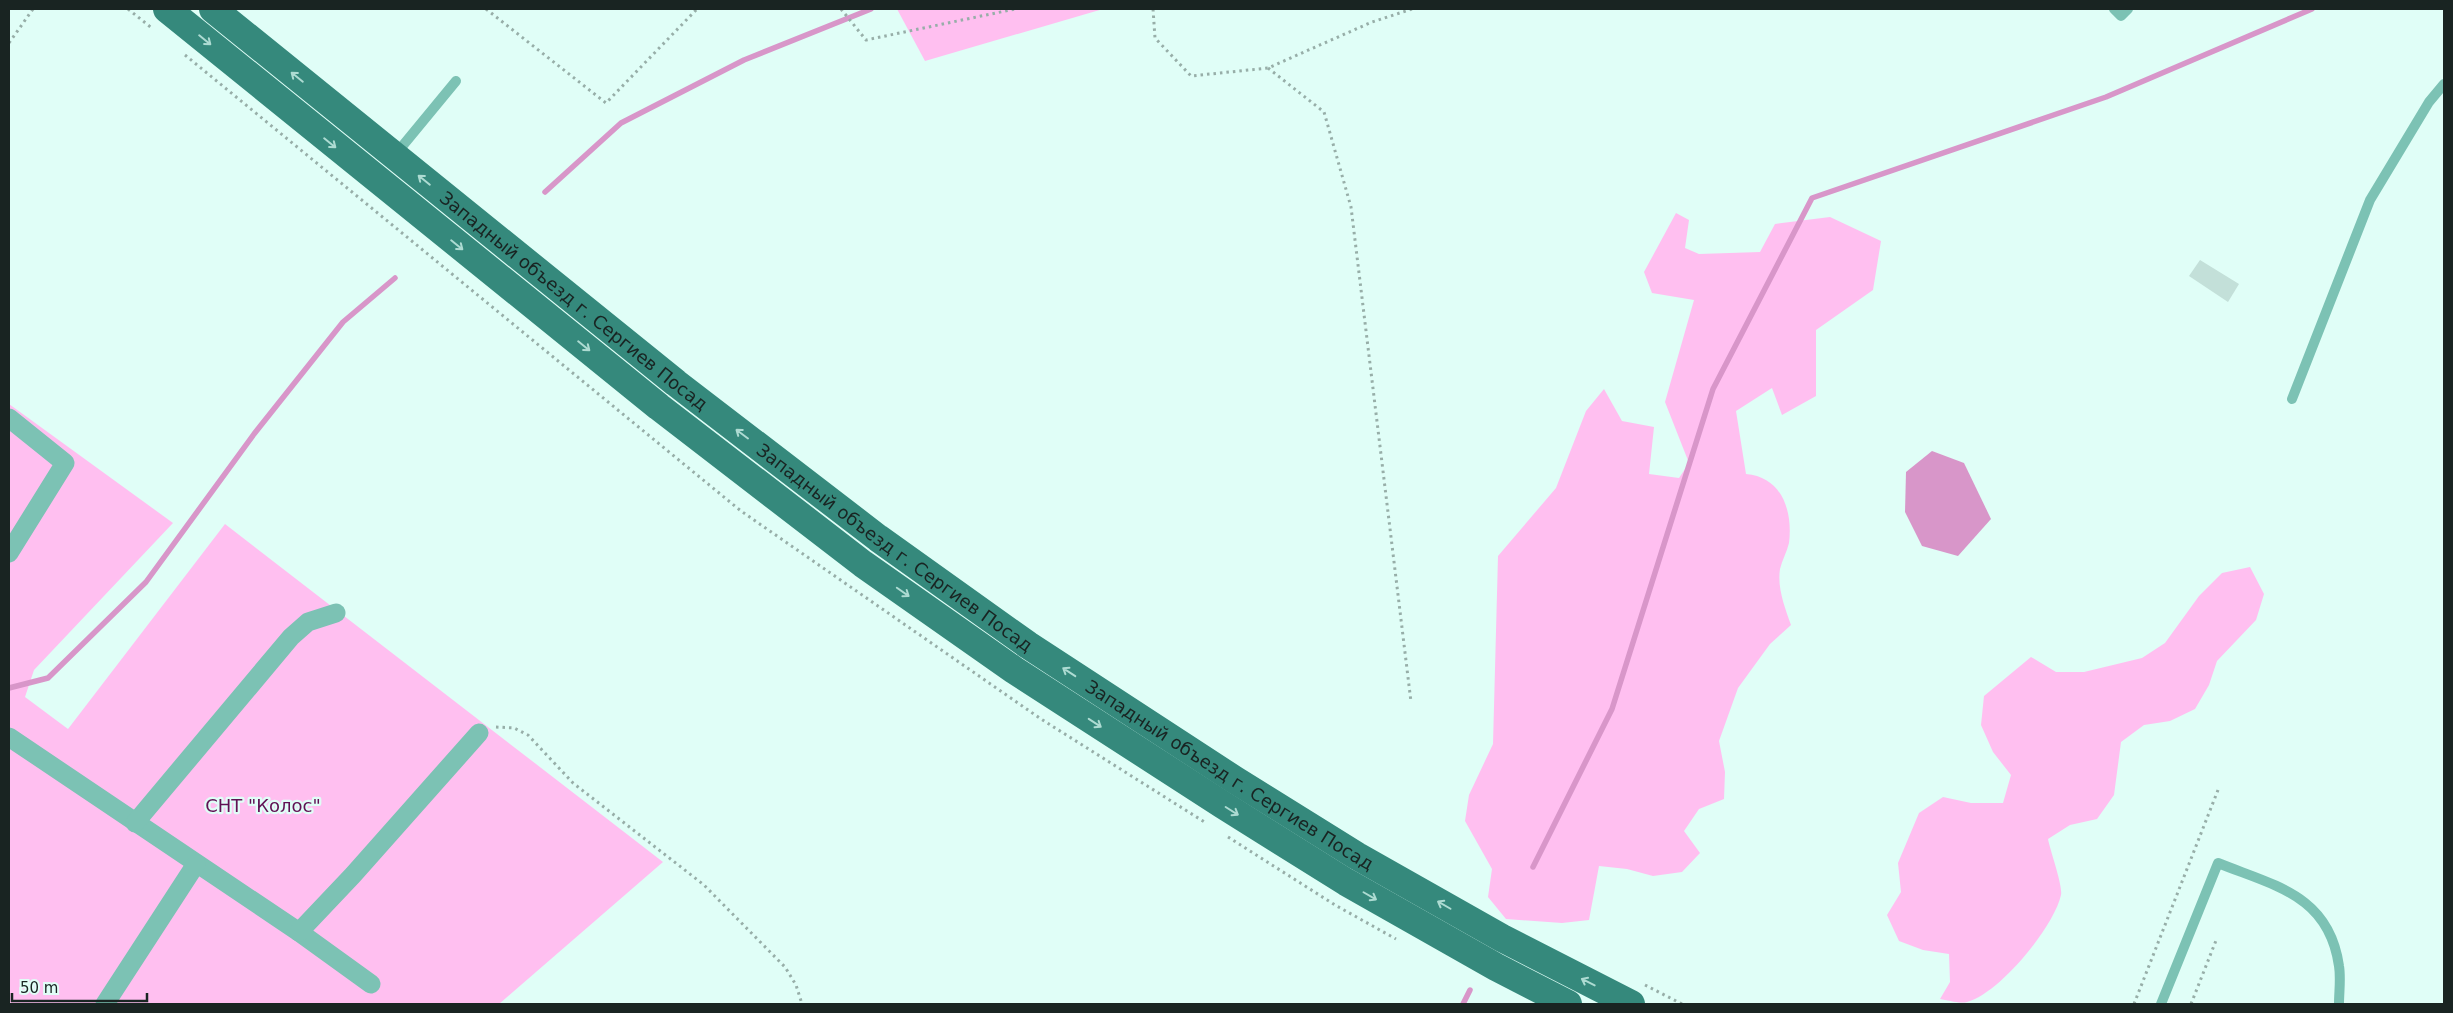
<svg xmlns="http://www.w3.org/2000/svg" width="2453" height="1013" font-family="'DejaVu Sans',sans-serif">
	<rect width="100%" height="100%" fill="#e0fef7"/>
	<g fill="#ffbff0">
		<path d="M897 9H1103L925 61Z"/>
		<path d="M1676 213 1689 220 1685 248 1699 254 1760 252 1775 224 1830 217 1881 241 1873 290 1816 330V396L1782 415 1772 388 1736 411 1746 474C1782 477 1793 511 1789 543 1787 552 1782 560 1780 569 1777 588 1785 608 1791 625L1770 644 1738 688 1719 741 1725 772 1724 799 1699 809 1684 831 1700 853 1682 872 1653 876 1627 869 1599 866 1589 920 1562 923 1506 919 1488 897 1492 869 1465 821 1469 795 1493 744 1498 556 1556 488 1586 411 1604 389 1622 421 1654 427 1649 474 1679 478 1689 463 1665 402 1694 300 1652 293 1644 272Z"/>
		<path d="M9 404 173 523 34 670 25 697 68 729 225 524 663 862 499 1004H9Z"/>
		<path d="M2250 567 2264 594 2256 620 2217 661 2209 685 2195 709 2170 721 2144 725 2121 742 2114 795 2097 819 2070 825 2048 839C2050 850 2063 886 2061 895 2054 927 1999 994 1967 1002 1959 1004 1948 1000 1940 999L1950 982 1949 954 1923 950 1899 941 1887 915 1901 892 1898 863 1919 813 1943 797 1971 803H2003L2011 775 1993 752 1981 725 1984 696 2031 657 2056 672H2084L2142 658 2165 643 2199 596 2222 573Z"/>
	</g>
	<path fill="#d896c9" d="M1932 451 1964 463 1991 519 1958 556 1922 546 1905 512 1906 472Z"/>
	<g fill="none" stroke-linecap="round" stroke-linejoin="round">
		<g stroke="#d896c9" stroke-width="5.5">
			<path d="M545 192 621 123 744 60 871 9"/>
			<path d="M9 688 48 678 146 582 254 434 343 322 395 278"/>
			<path d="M1533 867 1612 709 1713 389 1812 198 2106 97 2312 9"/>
			<path d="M1463 1004 1470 990"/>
		</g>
	</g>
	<path fill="#c3e0d9" d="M2200 260 2239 284 2228 302 2189 276Z"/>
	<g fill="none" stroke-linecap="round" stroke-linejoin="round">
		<g stroke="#97aea8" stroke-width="3" stroke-dasharray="2.5 4" stroke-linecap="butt">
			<path d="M128 9 153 29"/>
			<path d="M486 9 606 103 697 9"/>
			<path d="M841 9 866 40 1015 9"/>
			<path d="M1153 9 1155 38 1191 76 1268 68 1372 22 1412 9"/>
			<path d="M9 43 33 9"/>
			<path d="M185 55 741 511 1041 719 1206 823"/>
			<path d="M1268 68 1324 112 1351 207 1411 702"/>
			<path d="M496 727 514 728 528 735 573 783 704 885 785 967 796 985 802 1004"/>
			<path d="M1228 837 1335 905 1396 939"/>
			<path d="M1645 985 1682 1004"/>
			<path d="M2134 1004 2218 790"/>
			<path d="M2191 1004 2217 938"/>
		</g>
		<g stroke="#7cc2b4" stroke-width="10">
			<path d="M2114 9 2121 16 2128 9"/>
			<path d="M395 155 456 81"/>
			<path d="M2292 399 2370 200 2429 102 2444 84"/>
			<path d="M2161 1004 2218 863C2275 886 2329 895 2339 966 2341 978 2339 992 2339 1004"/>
		</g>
		<g stroke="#7cc2b4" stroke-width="19">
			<path d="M9 418 65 463 9 553"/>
			<path d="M9 737 299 932 371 984"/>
			<path d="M135 823 291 637 308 622 336 613"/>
			<path d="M299 932 353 875 479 733"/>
			<path d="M105 1004 196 864"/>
		</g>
		<g stroke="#35897c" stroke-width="28">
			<path d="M167 9 659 407 863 564 1014 670 1223 805 1346 882 1496 967 1568 1004"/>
			<path id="s1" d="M213 9 676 383 878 538 1028 645 1235 780 1357 856 1502 938 1631 1004"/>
		</g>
	</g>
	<defs><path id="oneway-shaft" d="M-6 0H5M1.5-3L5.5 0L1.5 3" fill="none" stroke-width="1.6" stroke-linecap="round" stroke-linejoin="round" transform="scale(1.25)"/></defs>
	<g stroke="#addbd2">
		<use href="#oneway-shaft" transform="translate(205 40) rotate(39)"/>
		<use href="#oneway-shaft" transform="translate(297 77) rotate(-141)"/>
		<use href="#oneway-shaft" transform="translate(330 143) rotate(39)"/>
		<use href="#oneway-shaft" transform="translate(424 180) rotate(-141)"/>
		<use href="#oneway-shaft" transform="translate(457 245) rotate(39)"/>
		<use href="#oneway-shaft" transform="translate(584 346) rotate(39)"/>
		<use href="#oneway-shaft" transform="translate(742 434) rotate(-143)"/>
		<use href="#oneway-shaft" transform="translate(903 592) rotate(35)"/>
		<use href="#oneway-shaft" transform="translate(1069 672) rotate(-147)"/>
		<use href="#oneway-shaft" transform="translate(1095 723) rotate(33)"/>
		<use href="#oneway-shaft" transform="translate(1232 811) rotate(32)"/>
		<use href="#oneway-shaft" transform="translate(1370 896) rotate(30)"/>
		<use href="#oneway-shaft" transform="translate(1444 905) rotate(-150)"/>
		<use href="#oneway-shaft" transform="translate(1588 982) rotate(-153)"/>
	</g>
	<g text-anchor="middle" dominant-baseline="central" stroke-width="4.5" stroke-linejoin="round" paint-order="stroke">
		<g font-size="18" fill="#192422" stroke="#e0fef7">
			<text stroke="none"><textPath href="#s1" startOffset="464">Западный объезд г. Сергиев Посад</textPath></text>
			<text stroke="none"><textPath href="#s1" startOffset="869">Западный объезд г. Сергиев Посад</textPath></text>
			<text stroke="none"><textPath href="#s1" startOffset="1274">Западный объезд г. Сергиев Посад</textPath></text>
		</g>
		<g font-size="18" fill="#601154" stroke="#e0fef7">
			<text x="263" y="805">СНТ "Колос"</text>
		</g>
	</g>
	<rect width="2453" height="1013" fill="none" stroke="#192422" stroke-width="20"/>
	<path d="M12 993v8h135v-8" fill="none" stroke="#192422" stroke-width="2.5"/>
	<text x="20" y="993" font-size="15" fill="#192422" stroke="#e0fef7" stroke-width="4" paint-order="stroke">50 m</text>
</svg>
